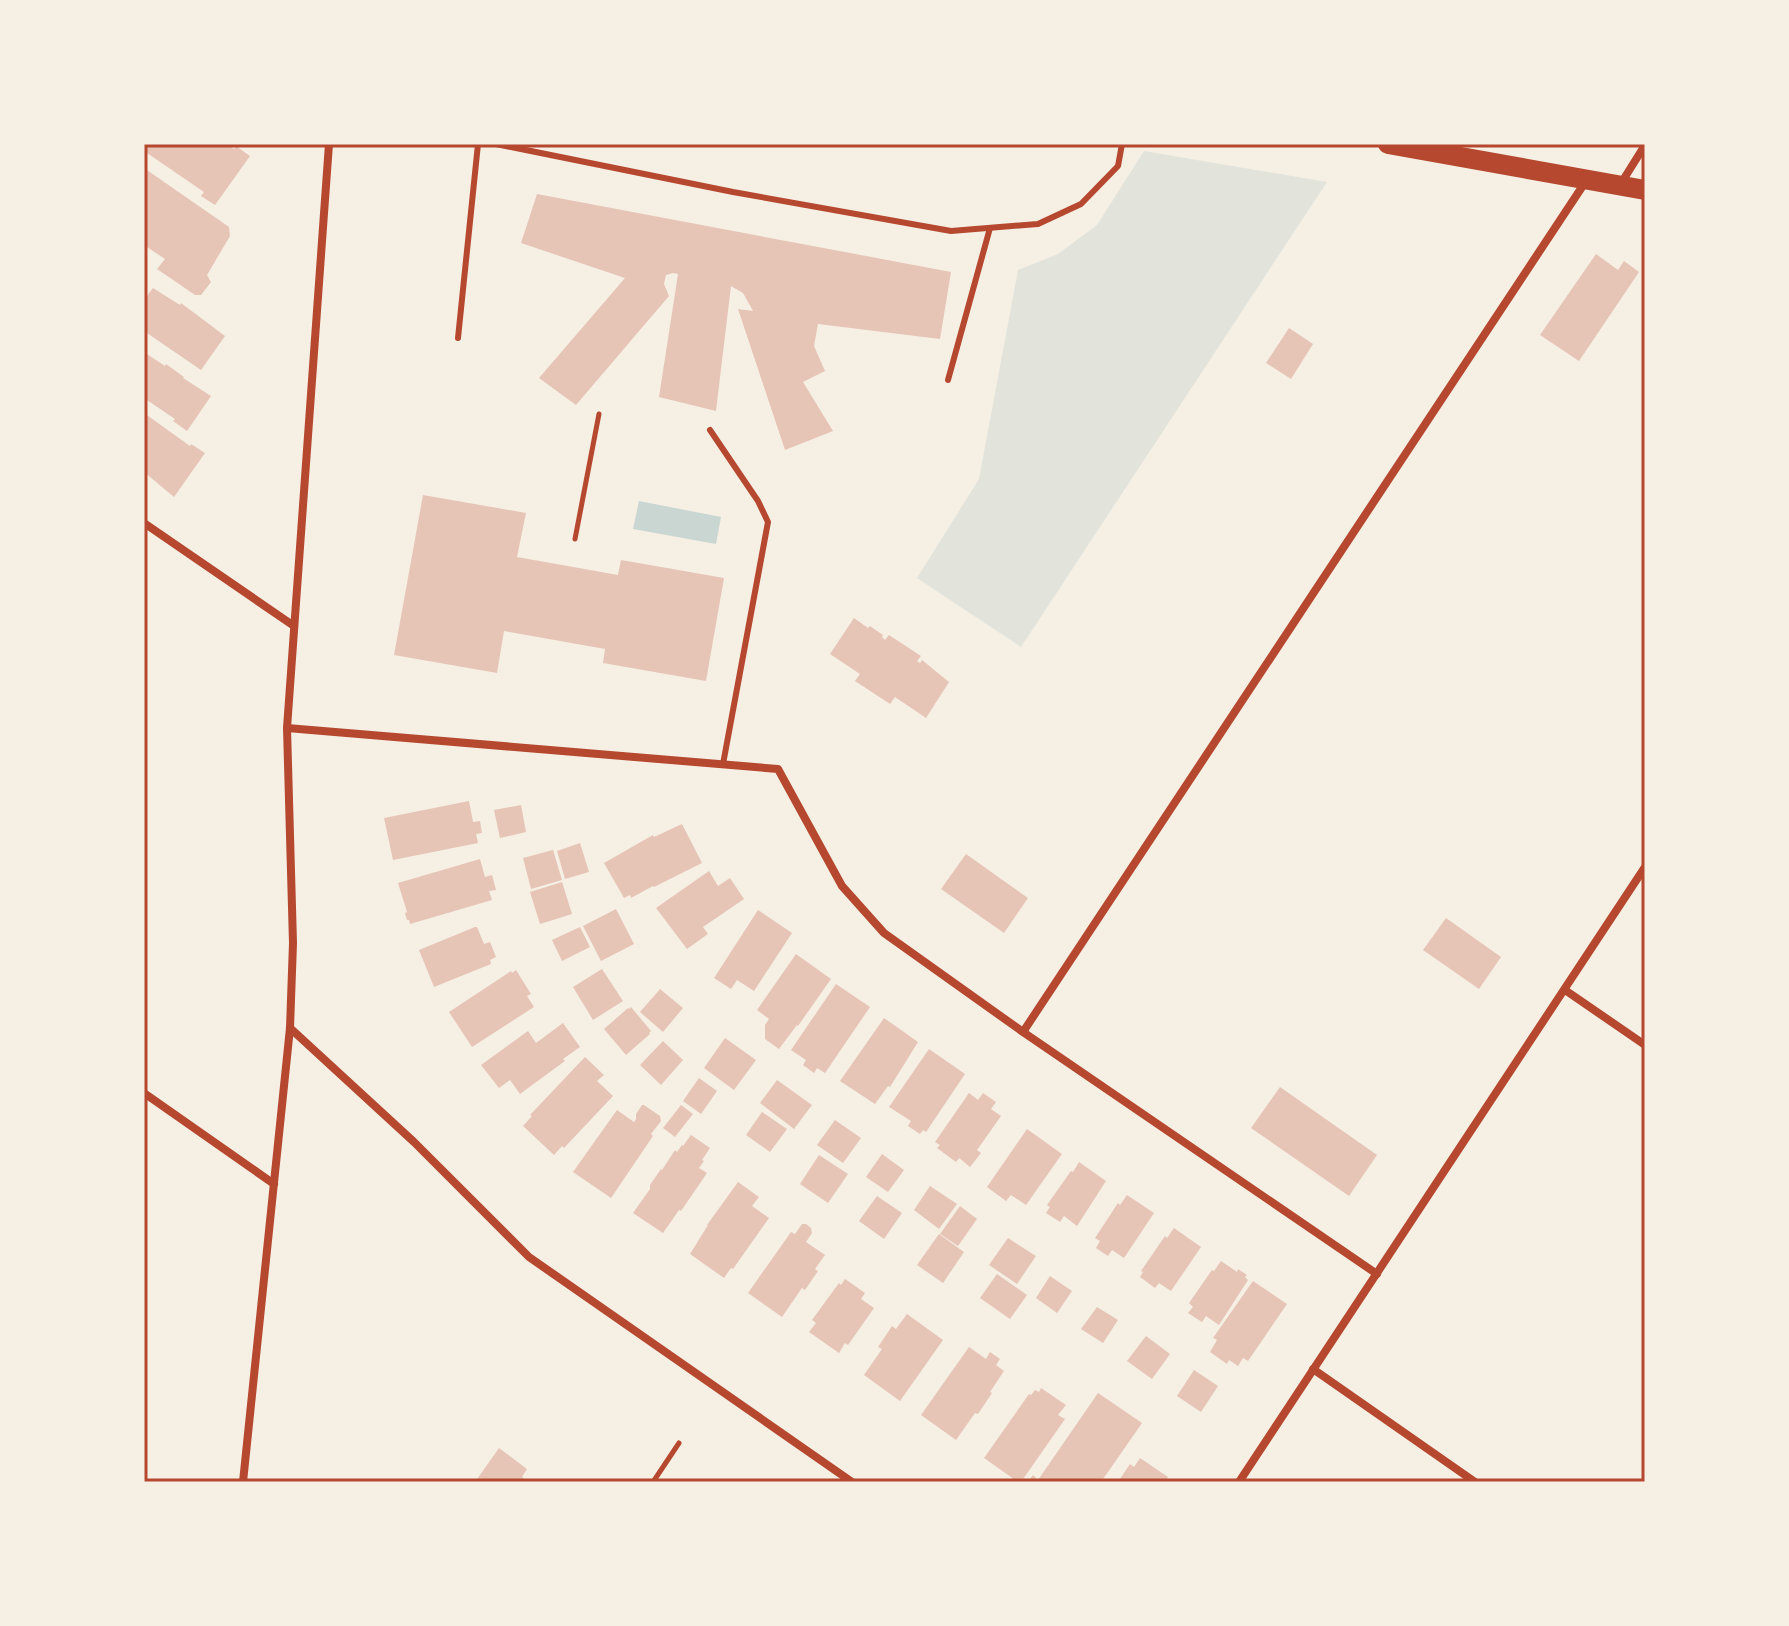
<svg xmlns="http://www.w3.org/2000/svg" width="1789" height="1626" font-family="Jost,sans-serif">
	<rect width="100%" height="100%" fill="#f6efe4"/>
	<path fill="#e2e4dc" d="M1144 151 1327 182 1021 647 917 578 979 479 1018 270 1058 254 1097 225Z"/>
	<path fill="#c9d6d2" d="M639 501 721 517 716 544 633 529Z"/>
	<g fill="#e6c5b7">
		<path d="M144 144H227L234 149 236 146 250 156 215 205 201 196 204 192 144 151Z"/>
		<path d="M144 168 229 227 230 236 207 275 211 282 201 295H195L157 269 165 259 144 245Z"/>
		<path d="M537 194 951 272 940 339 818 324 814 346 825 371 803 382 833 431 785 450 738 309 753 311 743 293 731 286 716 411 659 397 678 274 673 273 666 275 664 284 669 296 576 405 539 378 625 278 521 243Z"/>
		<path d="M1596 254 1618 270 1624 261 1639 272 1579 361 1540 335Z"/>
		<path d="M153 288 180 305 181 303 225 336 201 370 144 331V313L147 308 144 305V300Z"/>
		<path d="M1289 328 1313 344 1291 379 1266 363Z"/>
		<path d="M144 352 165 366 166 364 184 377 183 378 211 396 187 431 173 421 175 419 144 398Z"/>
		<path d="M144 413 190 446 191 444 205 453 174 497 144 472Z"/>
		<path d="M423 495 526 513 517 557 618 575 621 560 724 578 706 681 603 663 605 649 504 631 497 673 394 655Z"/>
		<path d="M854 618 868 628 870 626 883 635 882 637 885 640 889 635 921 656 917 661 920 663 922 660 949 682 926 718 895 697 890 704 855 681 860 674 830 654Z"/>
		<path d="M469 801 473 822 480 821 482 833 476 834 478 843 393 860 384 818Z"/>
		<path d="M521 805 526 832 500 838 494 810Z"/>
		<path d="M682 824 702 863 654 887 653 886 631 898 630 895 624 898 604 863 653 835 654 837Z"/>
		<path d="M580 843 589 872 565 879 557 851Z"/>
		<path d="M553 850 562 880 531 889 523 858Z"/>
		<path d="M966 854 1028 898 1004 933 941 889Z"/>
		<path d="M480 859 485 877 492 875 496 890 489 891 492 900 410 924 409 920H407L405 913 407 912 398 883Z"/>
		<path d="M709 871 718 886 730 878 744 899 703 927 708 934 687 949 656 908Z"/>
		<path d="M562 882 572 914 540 924 530 892Z"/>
		<path d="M616 909 634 944 601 961 583 926Z"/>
		<path d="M758 910 792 933 754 991 737 980 731 989 714 978Z"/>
		<path d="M1446 918 1501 957 1479 989 1423 950Z"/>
		<path d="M475 927H477L484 944 490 942 496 957 490 960 491 964 434 987 419 950Z"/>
		<path d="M580 927 590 947 562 961 552 940Z"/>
		<path d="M796 954 831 979 798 1026 797 1025 779 1049 765 1039V1025L769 1019 757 1010Z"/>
		<path d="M602 969 623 1001 593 1020 573 987Z"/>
		<path d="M516 970 531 994 527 996 534 1007 472 1047 449 1012 511 971 512 973Z"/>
		<path d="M836 984 870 1007 825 1073 817 1068 814 1073 803 1065 806 1060 791 1050Z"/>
		<path d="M660 989 683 1008 663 1032 640 1012Z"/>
		<path d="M631 1007 651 1031 649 1033 650 1034 626 1055 604 1029 628 1008 629 1009Z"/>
		<path d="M884 1018 918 1042 890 1087 888 1086 875 1104 840 1081Z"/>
		<path d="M563 1023 580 1047 563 1059 565 1061 520 1094 510 1080 499 1088 481 1065 528 1031 536 1043Z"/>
		<path d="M725 1038 756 1060 734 1090 704 1068Z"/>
		<path d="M663 1041 683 1060 661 1085 640 1065Z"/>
		<path d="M929 1049 965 1074 926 1132 923 1130 920 1134 908 1126 911 1121 889 1107Z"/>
		<path d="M585 1057 604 1075 597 1081 613 1096 564 1148 562 1146 554 1155 523 1126 532 1116 530 1115Z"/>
		<path d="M699 1078 717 1091 701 1114 683 1101Z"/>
		<path d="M777 1080 812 1105 794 1129 760 1103Z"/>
		<path d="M1280 1087 1377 1155 1349 1196 1251 1128Z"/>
		<path d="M969 1093 978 1100 983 1093 996 1102 991 1109 1001 1116 977 1150 981 1153 970 1167 959 1158 956 1162 937 1148 940 1145 935 1142Z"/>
		<path d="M642 1105H644L660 1116 661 1121 651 1134 653 1136 611 1198 573 1172 617 1110 634 1122 636 1119V1114Z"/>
		<path d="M681 1105 693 1114 675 1137 663 1128Z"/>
		<path d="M762 1112 787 1129 770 1152 746 1135Z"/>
		<path d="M835 1120 861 1138 843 1163 817 1145Z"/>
		<path d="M1027 1129 1062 1154 1026 1205 1011 1195 1006 1201 987 1187Z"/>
		<path d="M691 1135 710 1148 702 1160 704 1161 699 1168 707 1173 681 1211 679 1210 663 1233 633 1213 650 1189V1185L661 1169 662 1170 675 1150 677 1152 682 1145 683 1146Z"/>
		<path d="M882 1154 904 1170 888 1192 866 1177Z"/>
		<path d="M819 1155 848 1174 828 1203 800 1184Z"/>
		<path d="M1079 1162 1106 1181 1077 1226 1064 1216 1060 1222 1046 1213 1050 1207 1047 1205 1071 1171 1073 1172Z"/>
		<path d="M738 1182 759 1197 752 1206 769 1218 733 1269 731 1268 724 1278 690 1254 708 1225H707Z"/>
		<path d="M930 1186 957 1204 939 1229 914 1210Z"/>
		<path d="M1127 1195 1154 1213 1124 1258 1112 1250 1108 1256 1096 1248 1100 1241 1095 1238 1118 1203 1120 1205Z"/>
		<path d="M877 1196 902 1213 884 1239 859 1221Z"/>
		<path d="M960 1206 977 1219 958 1246 940 1234Z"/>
		<path d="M802 1224H806L811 1228 812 1233 806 1242 825 1255 815 1269 818 1271 805 1290 802 1288 782 1317 748 1293 791 1232 795 1234Z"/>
		<path d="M1174 1228 1201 1247 1171 1291 1159 1283 1155 1288 1140 1277 1143 1272 1141 1271 1165 1236 1167 1238Z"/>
		<path d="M939 1234 964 1252 943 1283 917 1265Z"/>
		<path d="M1008 1238 1036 1256 1017 1284 989 1265Z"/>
		<path d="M1221 1261 1237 1272 1238 1269 1247 1275 1245 1277 1248 1280 1219 1325 1206 1316 1202 1322 1188 1313 1193 1307 1189 1303 1212 1270 1214 1271Z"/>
		<path d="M997 1274 1027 1295 1010 1319 980 1298Z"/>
		<path d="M1050 1276 1072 1291 1057 1313 1036 1298Z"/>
		<path d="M845 1279 865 1293 861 1299 874 1308 848 1345 845 1343 839 1353 809 1332 816 1323 812 1320 839 1283 841 1285Z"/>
		<path d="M1253 1281 1287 1304 1248 1361 1243 1358 1238 1366 1229 1360 1227 1364 1210 1352 1217 1340 1213 1338Z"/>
		<path d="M1097 1307 1118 1320 1103 1343 1081 1329Z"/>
		<path d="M907 1314 943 1340 900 1401 864 1375 882 1349 878 1347 892 1326 896 1329Z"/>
		<path d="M1146 1336 1170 1354 1152 1379 1127 1361Z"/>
		<path d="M969 1347 986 1359 990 1352 1000 1359 996 1365 1004 1371 990 1392 992 1393 978 1414 975 1413 956 1440 921 1415Z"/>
		<path d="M1194 1370 1218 1386 1201 1412 1177 1396Z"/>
		<path d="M1041 1388 1066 1405 1058 1415 1065 1419 1021 1482H1018L984 1458 1029 1394 1031 1395 1035 1390 1039 1392Z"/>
		<path d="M1098 1393 1142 1423 1101 1482H1028L1033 1475 1038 1480Z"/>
		<path d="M499 1448 527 1469 522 1477 528 1482H475Z"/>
		<path d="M1140 1458 1168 1477 1165 1482H1118L1130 1464 1134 1467Z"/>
	</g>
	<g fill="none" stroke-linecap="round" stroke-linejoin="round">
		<g stroke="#b5482f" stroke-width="5">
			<path d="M575 539 599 414"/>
			<path d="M653 1482 679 1443"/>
		</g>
		<g stroke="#b5482f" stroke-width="6">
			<path d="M496 144 733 192 951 231 1038 224 1081 204 1118 166 1122 144"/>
			<path d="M458 338 478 144"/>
			<path d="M948 380 990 228"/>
			<path d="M710 430 758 501 768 522 723 764"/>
		</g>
		<g stroke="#b5482f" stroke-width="8">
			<path d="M1620 185 1645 145"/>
			<path d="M144 523 294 626"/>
			<path d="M287 728 778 769 842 886 884 933 1023 1032 1377 1274"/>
			<path d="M1565 990 1645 1045"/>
			<path d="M290 1028 414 1142 529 1257 852 1482"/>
			<path d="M1023 1032 1586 181"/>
			<path d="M144 1093 274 1184"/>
			<path d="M1313 1369 1475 1482"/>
			<path d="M243 1482 290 1028 293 943 287 728 329 144"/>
			<path d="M1239 1482 1645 867"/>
		</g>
		<path stroke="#b5482f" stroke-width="20" d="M1388 144 1645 190"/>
	</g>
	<rect width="1789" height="1626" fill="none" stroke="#f6efe4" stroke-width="292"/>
	<rect x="146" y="146" width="1497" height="1334" fill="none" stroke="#b5482f" stroke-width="3"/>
</svg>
